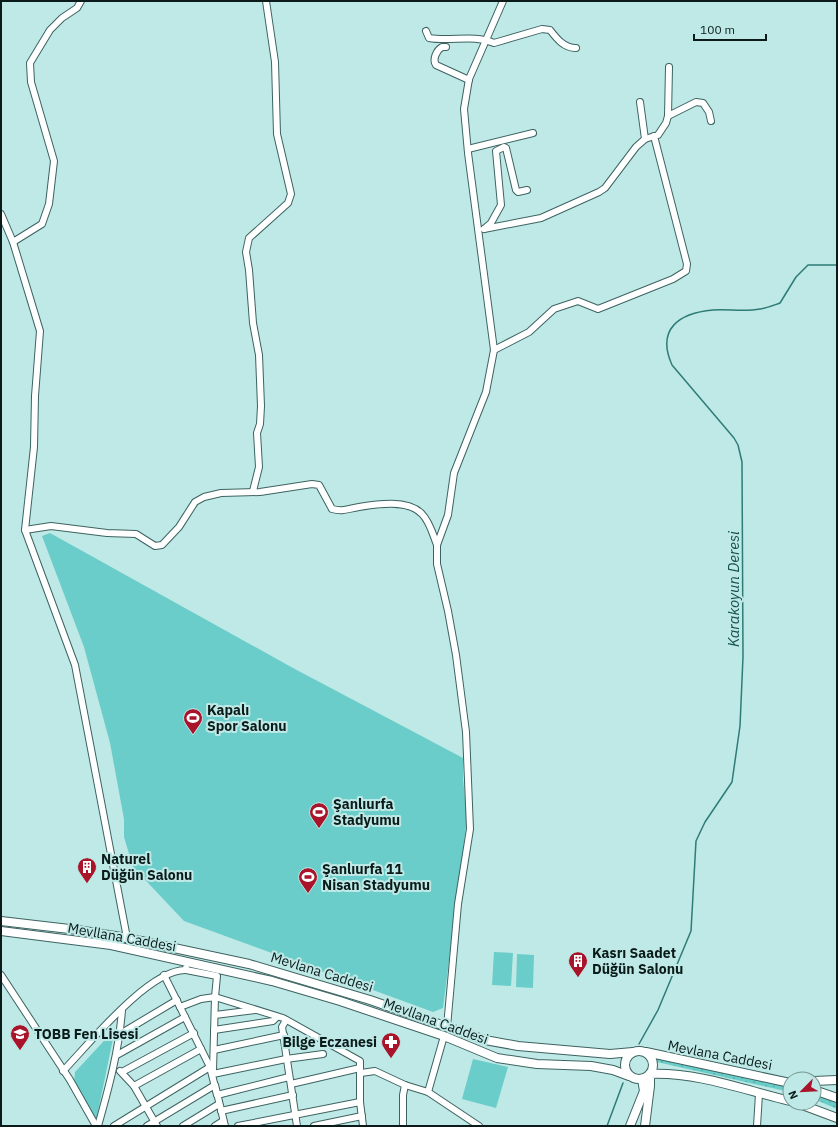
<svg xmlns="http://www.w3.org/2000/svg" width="838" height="1127" font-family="'IBM Plex Sans',sans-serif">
	<defs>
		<pattern id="grass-dots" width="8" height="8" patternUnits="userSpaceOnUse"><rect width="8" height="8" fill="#6bcdc9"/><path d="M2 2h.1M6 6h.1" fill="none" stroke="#5bafac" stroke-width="1.8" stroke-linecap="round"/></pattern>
	</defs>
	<rect width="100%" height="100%" fill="#bee9e6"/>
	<g fill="url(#grass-dots)">
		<path d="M658 1058 790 1087V1092L657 1062Z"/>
		<path d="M814 1092 837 1100V1109L814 1099Z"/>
	</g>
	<g fill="#6bcdc9">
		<path d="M50 533 293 668 463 758V779L467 818 443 1008 433 1012 184 921 133 867 124 837V819L110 743 84 647 42 536Z"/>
		<path d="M494 952 513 953 511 986 492 985Z"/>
		<path d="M517 954 534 955 533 988 516 987Z"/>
		<path d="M115 1029 96 1121 74 1082 75 1072Z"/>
		<path d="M473 1059 508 1067 496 1108 462 1099Z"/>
	</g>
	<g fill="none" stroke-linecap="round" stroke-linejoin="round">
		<g stroke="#2e7b78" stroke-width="1.5">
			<path d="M639 1044 658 1010 691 931 696 841 705 822 732 782 740 726 743 657 742 462 738 445 734 438 672 365C656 329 679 313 713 310 729 309 745 312 760 309 767 308 774 305 780 303L796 277 808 265H837"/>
			<path d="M607 1126 623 1083"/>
		</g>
		<g stroke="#3d6361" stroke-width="8">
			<g id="minor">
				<path d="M426 31 429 38C451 42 473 34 494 43L542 29 550 30C557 39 564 48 576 48"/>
				<path d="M446 47H442C437 50 432 59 436 65L469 80"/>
				<path d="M640 102 645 139"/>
				<path d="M668 116 696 102 703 103 709 112 711 121"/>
				<path d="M468 149 533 133"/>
				<path d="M1 214 13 242 40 331 35 396 34 447 25 530 75 665 127 938"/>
				<path d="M484 229 541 218 599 192 605 188 636 147 645 139 658 135 666 123 668 116 669 67"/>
				<path d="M484 229 491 223 501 205 496 151 504 147 506 148 516 190 518 192 527 190"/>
				<path d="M13 242 42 224 49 204 54 161 31 82 30 63 50 30 62 18 77 8 81 1"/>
				<path d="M494 350 529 332 554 309 578 301 598 309 673 279 686 271 687 264 654 136"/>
				<path d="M253 491 259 467 257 433 260 424 261 406 259 355 253 323 249 270 246 252 249 238 288 203 291 194 277 134 275 62 266 1"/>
				<path d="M25 530 51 526 107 533 136 534 155 546 162 545 179 527 195 502 204 497 221 493 260 492 312 484 319 485 332 509C343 512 347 509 359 507 377 504 408 499 422 514 430 522 433 535 437 545"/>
				<path d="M186 970 217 976 215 997 283 1018 360 1061V1102L363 1126"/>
				<path d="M1 975 70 1080 96 1126"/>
				<path d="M164 975 210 1067 217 1095 289 1077"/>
				<path d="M180 1007 201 999 215 997 213 1071"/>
				<path d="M215 1015 255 1010"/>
				<path d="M286 1020 282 1027 297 1126"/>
				<path d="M447 1027 458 904 470 829 466 732 456 655 448 611 437 564V545L448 515 454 473 486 392 494 350 468 153 464 109 469 79 503 1"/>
				<path d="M214 1030 273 1021 277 1017"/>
				<path d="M120 1034 177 1000"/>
				<path d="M214 1050 284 1035"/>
				<path d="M117 1055 185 1017"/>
				<path d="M63 1071C89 1044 149 969 186 970V968"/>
				<path d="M120 1071 134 1086 157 1126"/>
				<path d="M122 1072 194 1033"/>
				<path d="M361 1073 375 1071 405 1085 428 1092 479 1126"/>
				<path d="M213 1074 286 1059 323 1054"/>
				<path d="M291 1084 360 1068"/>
				<path d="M134 1086 201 1049"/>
				<path d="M428 1092 444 1036"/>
				<path d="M221 1111 293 1095"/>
				<path d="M98 1126C109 1087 119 1050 122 1010"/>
				<path d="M114 1126 210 1067"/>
				<path d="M147 1126 215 1085 225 1126"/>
				<path d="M183 1126 219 1104"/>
				<path d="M215 1126 223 1121"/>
				<path d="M238 1126 360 1102"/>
				<path d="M314 1126 362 1116"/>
				<path d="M403 1126V1095L405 1085"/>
				<path d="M757 1126 759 1094"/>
			</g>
		</g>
		<g stroke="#3d6361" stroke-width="10">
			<g id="major">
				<path d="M1 921 78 930 127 938 249 964 370 1000 485 1040 518 1046 610 1054 633 1052"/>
				<path d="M1 931 111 945 272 981 340 1001 444 1036 497 1058 537 1064 591 1066 613 1070 629 1076"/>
				<circle cx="639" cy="1065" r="14"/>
				<path d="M646 1052 790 1083"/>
				<path d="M814 1081 837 1080"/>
				<path d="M814 1090 837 1098"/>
				<path d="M797 1103 837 1118"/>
				<path d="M630 1126 644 1091 642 1079"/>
				<path d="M645 1126 650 1086V1074C698 1072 744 1090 790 1101"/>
			</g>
		</g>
		<use href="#minor" stroke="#fff" stroke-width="6"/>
		<use href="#major" stroke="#fff" stroke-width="8"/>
	</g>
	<defs>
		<g id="stadium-pin" transform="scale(1)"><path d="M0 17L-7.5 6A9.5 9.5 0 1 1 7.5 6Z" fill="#aa142b" stroke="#bee9e6"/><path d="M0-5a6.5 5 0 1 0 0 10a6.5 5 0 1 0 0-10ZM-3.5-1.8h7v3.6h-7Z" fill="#fff"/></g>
		<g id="building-pin" transform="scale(1)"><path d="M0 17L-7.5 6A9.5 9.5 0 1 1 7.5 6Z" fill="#aa142b" stroke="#bee9e6"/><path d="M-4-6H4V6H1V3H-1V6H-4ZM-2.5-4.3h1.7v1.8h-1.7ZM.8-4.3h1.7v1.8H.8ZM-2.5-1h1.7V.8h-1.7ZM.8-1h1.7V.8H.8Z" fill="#fff"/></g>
		<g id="school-pin" transform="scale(1)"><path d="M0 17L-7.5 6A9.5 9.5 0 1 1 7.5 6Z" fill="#aa142b" stroke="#bee9e6"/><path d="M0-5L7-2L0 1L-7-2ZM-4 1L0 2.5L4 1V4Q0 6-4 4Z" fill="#fff"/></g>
		<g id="pharmacy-pin" transform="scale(1)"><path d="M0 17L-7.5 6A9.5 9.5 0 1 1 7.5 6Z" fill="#aa142b" stroke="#bee9e6"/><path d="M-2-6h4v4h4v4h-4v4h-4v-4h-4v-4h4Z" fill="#fff"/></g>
	</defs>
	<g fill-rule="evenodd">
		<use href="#stadium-pin" x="193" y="718"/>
		<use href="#stadium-pin" x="319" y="812"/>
		<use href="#building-pin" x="87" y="867"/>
		<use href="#stadium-pin" x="308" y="877"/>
		<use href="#building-pin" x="578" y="961"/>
		<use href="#school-pin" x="20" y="1034"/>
		<use href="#pharmacy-pin" x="391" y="1042"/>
	</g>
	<g text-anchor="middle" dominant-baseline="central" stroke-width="4" stroke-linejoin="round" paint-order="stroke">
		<g font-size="14" font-weight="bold" fill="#0b1b1a" stroke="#bee9e6" text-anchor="start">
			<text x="207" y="710">Kapalı<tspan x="207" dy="16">Spor Salonu</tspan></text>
			<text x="333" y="804">Şanlıurfa<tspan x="333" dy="16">Stadyumu</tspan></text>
			<text x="101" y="859">Naturel<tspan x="101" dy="16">Düğün Salonu</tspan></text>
			<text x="322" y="869">Şanlıurfa 11<tspan x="322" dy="16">Nisan Stadyumu</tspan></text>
			<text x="592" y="953">Kasrı Saadet<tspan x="592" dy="16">Düğün Salonu</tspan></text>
			<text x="34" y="1034">TOBB Fen Lisesi</text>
			<text x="377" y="1042" text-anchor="end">Bilge Eczanesi</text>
		</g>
		<g font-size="14" fill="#0b1b1a" stroke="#bee9e6">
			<text transform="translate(122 937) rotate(10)">Mevllana Caddesi</text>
			<text transform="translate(322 972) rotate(17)">Mevlana Caddesi</text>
			<text transform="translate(436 1021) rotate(20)">Mevllana Caddesi</text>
			<text transform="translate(720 1055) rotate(11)">Mevlana Caddesi</text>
		</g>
		<g font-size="15" font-style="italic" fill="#15514f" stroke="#bee9e6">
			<text transform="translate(733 589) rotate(-90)">Karakoyun Deresi</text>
		</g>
	</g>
	<rect width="838" height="1127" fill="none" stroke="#0b1b1a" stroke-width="4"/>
	<g transform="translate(802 1091) rotate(246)"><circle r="19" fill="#bee9e6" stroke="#769794"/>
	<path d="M0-3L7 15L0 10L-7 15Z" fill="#aa142b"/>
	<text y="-6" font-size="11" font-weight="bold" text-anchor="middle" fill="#0b1b1a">N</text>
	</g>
	<path d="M694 34v6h72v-6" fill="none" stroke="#0b1b1a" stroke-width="2"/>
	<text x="700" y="34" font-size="12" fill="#0b1b1a" stroke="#bee9e6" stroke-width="3" paint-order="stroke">100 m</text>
</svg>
